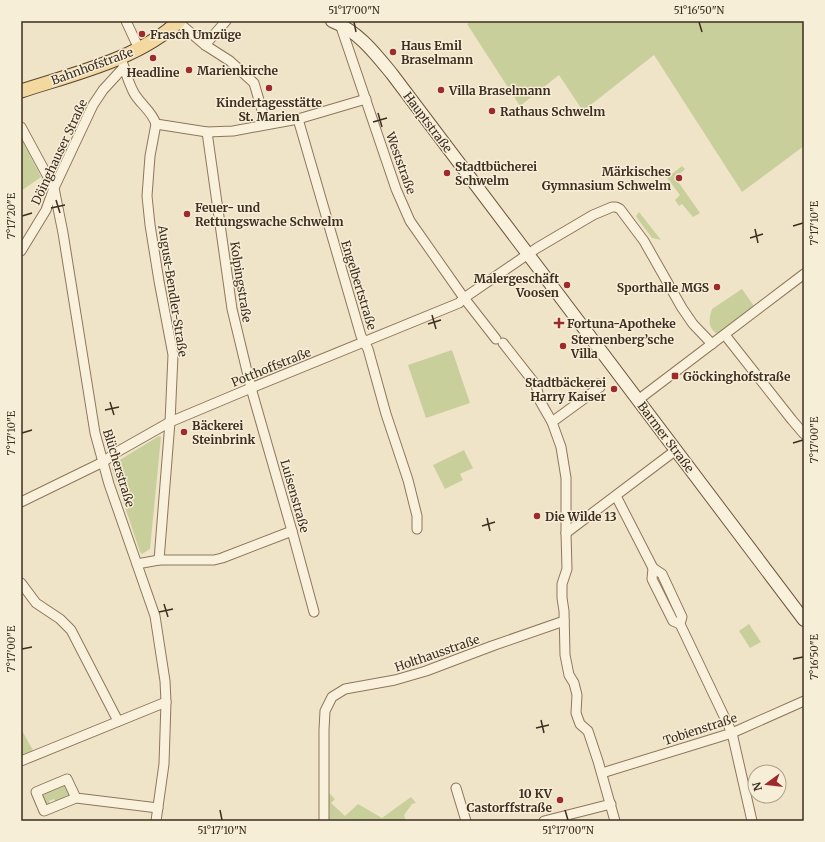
<svg xmlns="http://www.w3.org/2000/svg" width="825" height="842" font-family="Merriweather,serif">
	<rect width="100%" height="100%" fill="#f0e4c8"/>
	<g fill="#c9cf9b">
		<path d="M471 21H804V146L742 192 654 55 583 111 559 75 520 106 467 24Z"/>
		<path d="M23 142 41 177 21 191V143Z"/>
		<path d="M682 166 685 169 679 175V183L700 213 693 217 682 204 679 206 675 200 680 195 667 178Z"/>
		<path d="M639 212 661 240 652 238 637 218 636 216Z"/>
		<path d="M742 289 754 306 718 334C707 329 709 318 712 309Z"/>
		<path d="M452 350 470 403 426 418 408 365Z"/>
		<path d="M159 436 161 437 150 549 142 554 140 552 112 468 118 461Z"/>
		<path d="M464 450 473 468 460 474 463 480 445 489 433 465Z"/>
		<path d="M749 624 761 642 750 648 739 631Z"/>
		<path d="M21 729 34 752 21 758Z"/>
		<path d="M61 784 66 785 72 796 56 804 54 799 49 801 51 806H46L41 794Z"/>
		<path d="M328 792 335 799 331 803 345 816 358 804 382 818 411 797 416 803 412 804 404 815 406 821 329 819Z"/>
	</g>
	<g fill="none" stroke-linecap="round" stroke-linejoin="round">
		<g stroke="#8d765c" stroke-width="11">
			<g id="street">
				<path d="M126 21 139 49"/>
				<path d="M178 22 205 45 230 61 254 83 266 124"/>
				<path d="M340 24 396 189 410 221 464 298 496 339"/>
				<path d="M205 45 226 21"/>
				<path d="M121 58C125 70 128 82 134 93 140 104 152 111 156 124L207 132 233 131 298 119 366 99"/>
				<path d="M298 119 361 336 368 349 386 414 408 480 417 516V529"/>
				<path d="M156 124 150 156 147 196 150 225 159 281 173 355 170 422 159 560"/>
				<path d="M21 127 54 188 63 233 95 433 109 484 155 616 165 681 166 702 164 764 156 821"/>
				<path d="M207 132 232 309 251 388 292 531 314 612"/>
				<path d="M21 251 46 210 54 188 93 105 103 90 124 67"/>
				<path d="M725 335 792 420 804 434"/>
				<path d="M503 343 536 385 540 401 552 422"/>
				<path d="M598 384 600 387 552 422 561 447 566 478V533L567 569 562 584V598L564 611 565 655 569 675 574 683 577 695 576 713 580 724 588 731 598 761 615 821"/>
				<path d="M638 400 804 274"/>
				<path d="M616 496 653 568 662 574 682 617 680 624 732 733 752 821"/>
				<path d="M21 502 103 462 117 452 170 422 251 388 459 303 464 298 537 248 593 215 612 207H616L620 209 644 241 682 308 693 324 712 344"/>
				<path d="M566 533 676 450"/>
				<path d="M137 564 159 560H214L222 558 292 531"/>
				<path d="M653 568 652 579 673 621 680 624"/>
				<path d="M21 583 36 603 60 619 71 630 118 721"/>
				<path d="M21 761 166 702"/>
				<path d="M602 773 732 733 804 701"/>
				<path d="M456 788 466 821"/>
				<path d="M76 798 44 811 36 792 67 779 76 798 158 808"/>
				<path d="M324 821V730L325 711 332 697 345 689 395 680 426 671 492 646 564 621"/>
				<path d="M544 821 611 804"/>
			</g>
		</g>
		<g stroke="#6f573f" stroke-width="14">
			<path id="secondary" d="M332 21C359 32 374 52 392 74L804 620"/>
		</g>
		<g stroke="#5b4430" stroke-width="15">
			<path id="primary" d="M21 91C73 74 139 59 179 21"/>
		</g>
		<use href="#street" stroke="#faf1dc" stroke-width="9"/>
		<use href="#secondary" stroke="#faf1dc" stroke-width="12"/>
		<use href="#primary" stroke="#f3d9a0" stroke-width="13"/>
	</g>
	<path fill="none" stroke="#3d2e20" stroke-width="1.5" d="M354 22 356 32M699 22 702 32M378 113 382 127M373 122 387 118M56 200 60 213M51 208 65 205M22 216 32 213M793 226 803 223M755 229 758 243M750 238 763 234M432 315 436 329M428 324 441 320M110 402 114 415M105 410 119 407M22 433 32 430M793 443 803 440M487 518 490 531M482 526 495 522M164 604 168 617M159 612 173 609M22 649 32 647M793 659 803 657M541 720 544 733M536 728 549 725M220 810 222 820M565 810 568 820"/>
	<g fill="#9e2a2b" stroke="#f7eed8" stroke-width="1.5">
		<circle cx="142" cy="34" r="4"/>
		<circle cx="393" cy="52" r="4"/>
		<circle cx="153" cy="58" r="4"/>
		<circle cx="189" cy="70" r="4"/>
		<circle cx="269" cy="88" r="4"/>
		<circle cx="441" cy="90" r="4"/>
		<circle cx="492" cy="111" r="4"/>
		<circle cx="447" cy="173" r="4"/>
		<circle cx="679" cy="178" r="4"/>
		<circle cx="187" cy="214" r="4"/>
		<circle cx="567" cy="285" r="4"/>
		<circle cx="717" cy="287" r="4"/>
		<path d="M557 317h4v4h4v4h-4v4h-4v-4h-4v-4h4z"/>
		<circle cx="563" cy="346" r="4"/>
		<rect x="671" y="372" width="8" height="8" rx="2"/>
		<circle cx="614" cy="389" r="4"/>
		<circle cx="184" cy="432" r="4"/>
		<circle cx="537" cy="516" r="4"/>
		<circle cx="560" cy="800" r="4"/>
	</g>
	<g text-anchor="middle" dominant-baseline="central" stroke-width="3" stroke-linejoin="round" paint-order="stroke">
		<g font-size="12" font-weight="bold" fill="#3d2e20" stroke="#f7eed8" text-anchor="start">
			<text x="150" y="34">Frasch Umzüge</text>
			<text x="401" y="45">Haus Emil<tspan x="401" dy="14">Braselmann</tspan></text>
			<text x="197" y="70">Marienkirche</text>
			<text x="153" y="72" text-anchor="middle">Headline</text>
			<text x="449" y="90">Villa Braselmann</text>
			<text x="269" y="102" text-anchor="middle">Kindertagesstätte<tspan x="269" dy="14">St. Marien</tspan></text>
			<text x="500" y="111">Rathaus Schwelm</text>
			<text x="455" y="166">Stadtbücherei<tspan x="455" dy="14">Schwelm</tspan></text>
			<text x="671" y="171" text-anchor="end">Märkisches<tspan x="671" dy="14">Gymnasium Schwelm</tspan></text>
			<text x="195" y="207">Feuer- und<tspan x="195" dy="14">Rettungswache Schwelm</tspan></text>
			<text x="559" y="278" text-anchor="end">Malergeschäft<tspan x="559" dy="14">Voosen</tspan></text>
			<text x="709" y="287" text-anchor="end">Sporthalle MGS</text>
			<text x="567" y="323">Fortuna-Apotheke</text>
			<text x="571" y="339">Sternenberg’sche<tspan x="571" dy="14">Villa</tspan></text>
			<text x="683" y="376">Göckinghofstraße</text>
			<text x="606" y="382" text-anchor="end">Stadtbäckerei<tspan x="606" dy="14">Harry Kaiser</tspan></text>
			<text x="192" y="425">Bäckerei<tspan x="192" dy="14">Steinbrink</tspan></text>
			<text x="545" y="516">Die Wilde 13</text>
			<text x="552" y="793" text-anchor="end">10 KV<tspan x="552" dy="14">Castorffstraße</tspan></text>
		</g>
		<g font-size="12" fill="#3d2e20" stroke="#f7eed8">
			<text transform="translate(92 66) rotate(-20)">Bahnhofstraße</text>
			<text transform="translate(428 122) rotate(53)">Hauptstraße</text>
			<text transform="translate(59 152) rotate(-65)">Döinghauser Straße</text>
			<text transform="translate(401 163) rotate(70)">Weststraße</text>
			<text transform="translate(241 282) rotate(81)">Kolpingstraße</text>
			<text transform="translate(359 285) rotate(73)">Engelbertstraße</text>
			<text transform="translate(173 291) rotate(81)">August-Bendler-Straße</text>
			<text transform="translate(271 367) rotate(-22)">Potthoffstraße</text>
			<text transform="translate(666 437) rotate(53)">Barmer Straße</text>
			<text transform="translate(119 468) rotate(73)">Blücherstraße</text>
			<text transform="translate(295 496) rotate(74)">Luisenstraße</text>
			<text transform="translate(437 653) rotate(-19)">Holthausstraße</text>
			<text transform="translate(700 729) rotate(-18)">Tobienstraße</text>
		</g>
	</g>
	<rect width="825" height="842" fill="none" stroke="#f7eed8" stroke-width="44"/>
	<g transform="translate(767 784) rotate(255)"><circle r="19" fill="#f7eed8" stroke="#ada18e"/>
	<path d="M0-3L7 15L0 10L-7 15Z" fill="#9e2a2b"/>
	<text y="-6" font-size="11" font-weight="bold" text-anchor="middle" fill="#3d2e20">N</text>
	</g>
	<rect x="22" y="22" width="781" height="798" fill="none" stroke="#3d2e20" stroke-width="1.5"/>
	<g font-size="10" text-anchor="middle" fill="#3d2e20">
		<text x="354" y="14">51°17'00"N</text>
		<text x="699" y="14">51°16'50"N</text>
		<text transform="translate(11 216) rotate(-90)" y="4">7°17'20"E</text>
		<text transform="translate(814 223) rotate(-90)" y="4">7°17'10"E</text>
		<text transform="translate(11 433) rotate(-90)" y="4">7°17'10"E</text>
		<text transform="translate(814 440) rotate(-90)" y="4">7°17'00"E</text>
		<text transform="translate(11 649) rotate(-90)" y="4">7°17'00"E</text>
		<text transform="translate(814 657) rotate(-90)" y="4">7°16'50"E</text>
		<text x="222" y="834">51°17'10"N</text>
		<text x="568" y="834">51°17'00"N</text>
	</g>
</svg>
